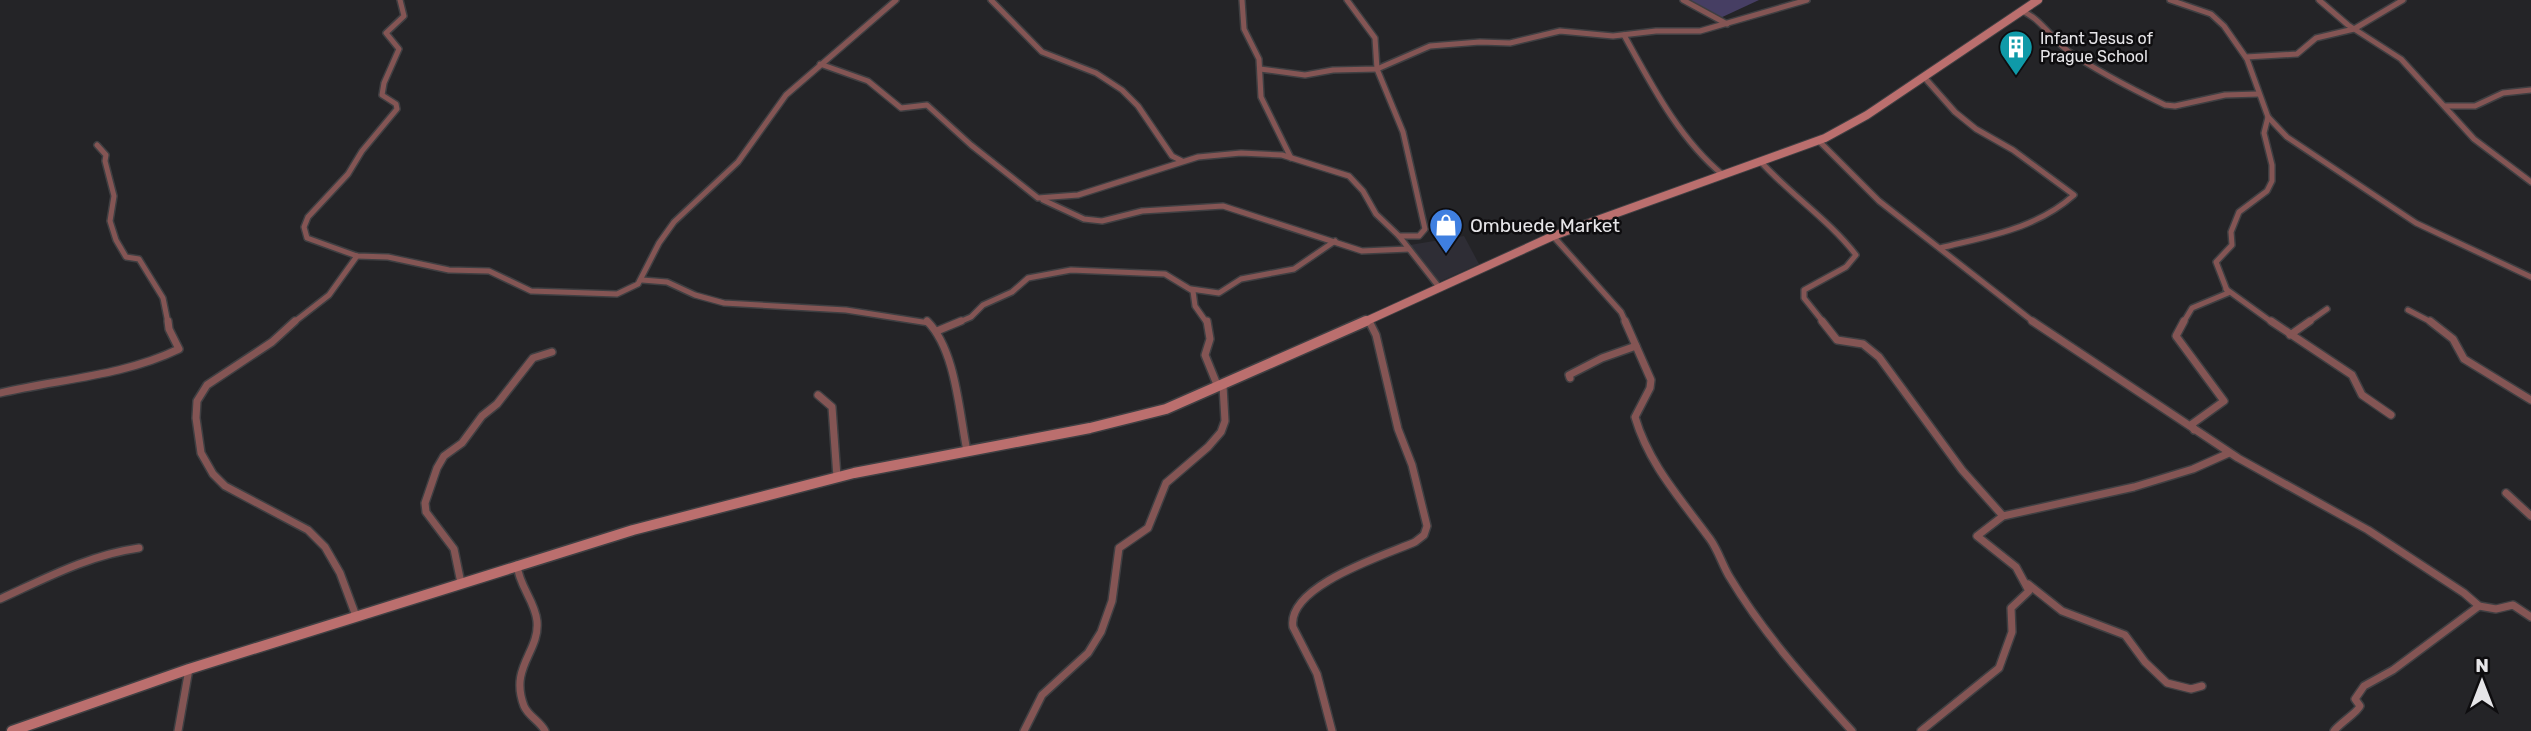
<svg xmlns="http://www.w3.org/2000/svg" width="2531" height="731" font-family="Rubik,sans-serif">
	<rect width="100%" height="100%" fill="#242427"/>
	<path fill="#2e2d35" d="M1464 236 1479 264 1439 282 1410 245Z"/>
	<path fill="#463e63" d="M1690 0H1759L1718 19Z"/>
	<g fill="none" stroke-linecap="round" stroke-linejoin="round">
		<g stroke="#3f3f42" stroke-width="8">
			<g id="street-far1">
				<path d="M400 0 404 16 386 33 399 49 384 83 382 95 396 104 397 109 362 151 348 174 308 217 304 227 307 238 357 256 388 257 449 270 489 271 531 291 617 294 638 284 659 243 674 222 738 162 786 95 896 0"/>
				<path d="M991 0 1042 52 1096 73 1122 90 1138 106 1172 156 1182 161"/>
				<path d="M1242 0 1244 29 1259 59 1261 97 1291 158"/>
				<path d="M1347 0 1375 38 1377 69 1403 132 1425 229 1419 236H1399"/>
				<path d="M1683 0 1727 24"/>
				<path d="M2170 0 2211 14 2224 26 2247 59 2268 117 2287 137 2416 223 2531 277"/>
				<path d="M2319 0 2348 25 2401 59 2474 139 2531 182"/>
				<path d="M2022 11C2040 18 2052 39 2068 51 2098 72 2132 89 2165 105L2175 106 2225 95 2259 94"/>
				<path d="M1624 35C1651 84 1679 139 1723 175"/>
				<path d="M2246 57 2297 54 2316 38 2354 29 2403 0"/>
				<path d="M820 64 868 81 901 108 927 105 971 145 1038 198 1078 195 1198 157 1241 153 1282 155 1349 176 1363 191 1376 214 1399 236 1439 287"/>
				<path d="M1260 69 1305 75 1333 70 1377 69 1430 46 1480 42 1510 43 1560 31 1613 36 1656 31H1700L1807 0"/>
				<path d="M1924 77 1955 112 1976 129 2013 150 2074 195C2036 229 1988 236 1940 248"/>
				<path d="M2445 106H2475L2503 93 2531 90"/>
				<path d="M1819 141 1879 201 2035 323"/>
				<path d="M97 145 106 155 105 161 114 196 110 221 116 240 126 257 139 259 163 298 168 323"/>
				<path d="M1761 162C1791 195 1829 220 1856 255L1846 267 1804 290V298L1824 323"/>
				<path d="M1043 200 1084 219 1102 221 1142 211 1223 206 1362 251 1409 249"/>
				<path d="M1553 236 1621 312 1626 323"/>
				<path d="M642 280 667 282 695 295 724 303 846 310 929 323"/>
				<path d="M1191 289 1219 293 1241 279 1294 269 1335 241"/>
				<path d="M2226 289 2273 323"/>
				<path d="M2408 310 2433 323"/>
				<path d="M293 323 329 295 357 256"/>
				<path d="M957 323 971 317 983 305 1012 292 1028 278 1071 270 1165 274 1193 291 1195 306 1207 323"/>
				<path d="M2183 323 2192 308 2228 293 2216 262 2232 245 2231 232 2239 212 2267 191 2272 181V165L2264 133 2268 117"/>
				<path d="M2307 323 2327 309"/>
			</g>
		</g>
		<g stroke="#3f3f42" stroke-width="10">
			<g id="street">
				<path d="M295 321 272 342 207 385 197 401 196 418 201 453 213 474 225 486 308 530 325 547 340 573 356 616"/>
				<path d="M927 321C956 350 959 412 967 451"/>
				<path d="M1207 321 1210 339 1205 355 1218 387"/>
				<path d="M1625 321 1651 380 1650 388 1635 417C1649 465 1681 499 1710 539 1718 550 1722 564 1729 576 1763 633 1808 683 1852 731"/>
				<path d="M1822 321 1837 340 1863 344 1879 357 1962 470 2003 516"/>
				<path d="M2032 321 2238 458 2368 530 2464 593 2479 606 2496 609 2513 605 2531 617"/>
				<path d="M2184 321 2176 336 2224 401 2192 424 2194 430"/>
				<path d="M2271 321 2352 375 2362 395 2391 415"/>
				<path d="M2430 321 2453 339 2464 359 2531 400"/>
				<path d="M937 331 961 321"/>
				<path d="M2290 335 2310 321"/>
				<path d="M1570 378 1569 375 1602 358 1636 346"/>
				<path d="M0 393C60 379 123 376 179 349L169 329 168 321"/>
				<path d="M818 395 832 407 837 477"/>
				<path d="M2506 493 2531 516"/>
				<path d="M517 565C519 586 535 601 537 621 540 652 509 667 524 706 528 716 540 721 545 731"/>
				<path d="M461 583 454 549 426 512 425 503 437 468 444 456 462 443 482 416 497 404 533 358 552 352"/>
				<path d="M2028 584 2062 611 2125 635 2145 662 2167 683 2191 689 2202 686"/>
				<path d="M0 599C46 578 89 555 139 548"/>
				<path d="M178 731 189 669"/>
				<path d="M1024 731 1042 695 1088 653 1101 632 1112 601 1119 548 1148 528 1166 483 1208 447 1221 432 1225 421 1223 386"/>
				<path d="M1332 731 1317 674 1293 627C1286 586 1385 555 1415 542L1424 535 1427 526 1412 465 1398 429 1376 335 1369 321"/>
				<path d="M1921 731 1999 668 2012 632 2011 608 2029 591 2016 567 1977 536 2003 516 2134 487 2193 469 2229 453"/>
				<path d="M2334 731C2340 723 2358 712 2360 706L2355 699 2364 686 2393 670 2479 606"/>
			</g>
		</g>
		<g stroke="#3f3f42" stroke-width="10">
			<path id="secondary-far1" d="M1362 323 1553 236 1825 138 1867 115 2038 0"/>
		</g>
		<g stroke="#3f3f42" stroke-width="13">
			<path id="secondary" d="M12 731 189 669 633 530 854 473 1090 428 1166 409 1366 321"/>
		</g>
		<use href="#street-far1" stroke="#845554" stroke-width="5"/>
		<use href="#street" stroke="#845554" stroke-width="7"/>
		<use href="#secondary-far1" stroke="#bb6f6e" stroke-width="8"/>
		<use href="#secondary" stroke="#bb6f6e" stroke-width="10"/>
	</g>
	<defs>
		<g id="building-pin" transform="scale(1.75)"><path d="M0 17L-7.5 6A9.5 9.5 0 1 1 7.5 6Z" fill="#0f9aa8" stroke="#0e0d0f"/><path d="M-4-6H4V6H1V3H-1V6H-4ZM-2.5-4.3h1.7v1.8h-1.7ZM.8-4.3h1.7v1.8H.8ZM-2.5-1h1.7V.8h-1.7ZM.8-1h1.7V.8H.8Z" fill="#fff"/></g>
		<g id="shop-pin" transform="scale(1.75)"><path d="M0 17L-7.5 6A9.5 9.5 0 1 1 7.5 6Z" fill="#3f7fe0" stroke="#0e0d0f"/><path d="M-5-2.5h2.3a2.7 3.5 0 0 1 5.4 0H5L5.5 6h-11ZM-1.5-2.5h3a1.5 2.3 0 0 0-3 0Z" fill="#fff"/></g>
	</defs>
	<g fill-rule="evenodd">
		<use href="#building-pin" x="2016" y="47"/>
		<use href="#shop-pin" x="1446" y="225"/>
	</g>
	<g text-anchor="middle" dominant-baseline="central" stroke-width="5" stroke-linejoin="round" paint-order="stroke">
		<g font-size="16" fill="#e6e5e8" stroke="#0e0d0f" text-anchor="start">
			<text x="2040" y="38">Infant Jesus of<tspan x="2040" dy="18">Prague School</tspan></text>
		</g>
		<g font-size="19" fill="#e6e5e8" stroke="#0e0d0f" text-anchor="start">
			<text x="1470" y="225">Ombuede Market</text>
		</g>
	</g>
	<g transform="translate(2482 682)" stroke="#0e0d0f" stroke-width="5" paint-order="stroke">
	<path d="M0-5L12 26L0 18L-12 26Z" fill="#e6e5e8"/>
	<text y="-10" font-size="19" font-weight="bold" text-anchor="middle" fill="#e6e5e8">N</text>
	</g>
</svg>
